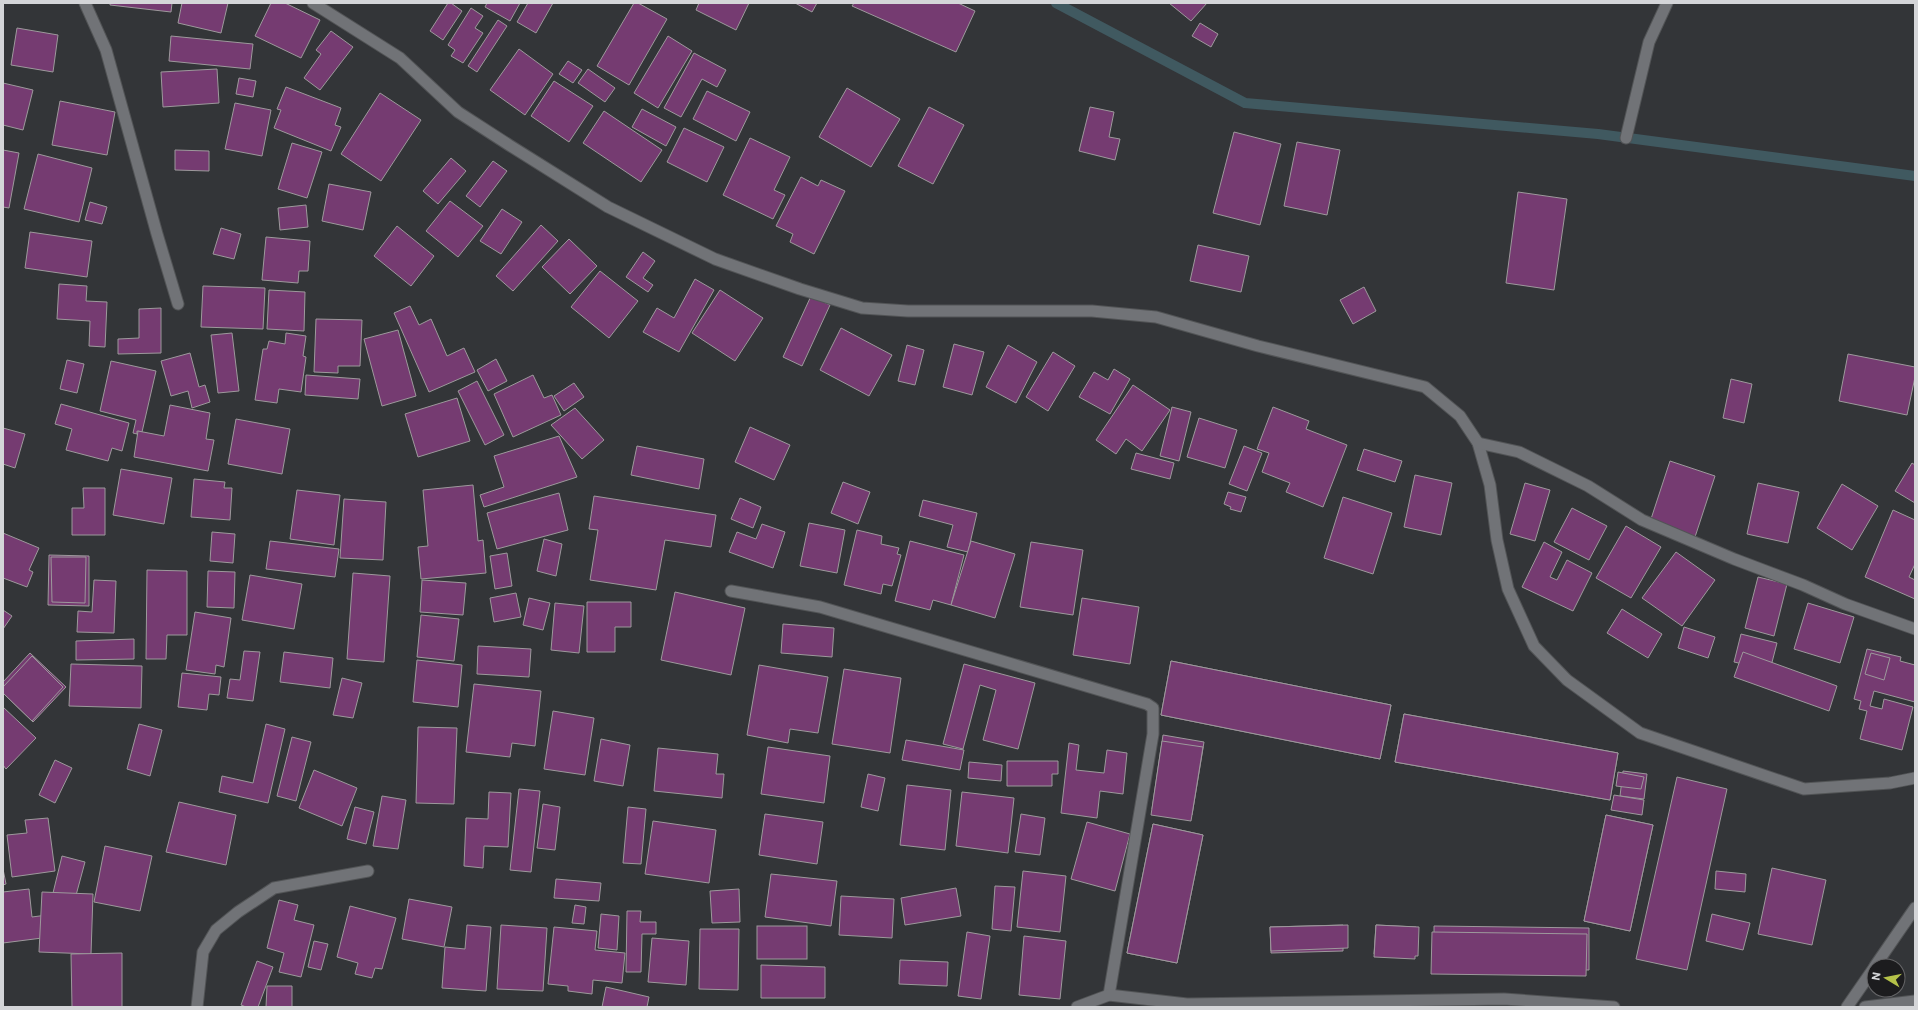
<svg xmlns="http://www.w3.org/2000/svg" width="1918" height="1010" font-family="Commissioner,sans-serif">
	<rect width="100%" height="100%" fill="#333538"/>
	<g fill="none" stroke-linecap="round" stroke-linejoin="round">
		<path stroke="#405960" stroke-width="10" d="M1056 3 1245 103 1598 134 1915 176"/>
	</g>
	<g fill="#753b71" stroke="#9d999c">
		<path d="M110 3H172L171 12 110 5Z"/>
		<path d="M182 3H228L221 33 178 23Z"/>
		<path d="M271 3H285L320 20 301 58 255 36Z"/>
		<path d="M448 3H451L462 11 443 40 430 31Z"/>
		<path d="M487 3H520L510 21 485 7Z"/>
		<path d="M528 3H553L536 33 517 22Z"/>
		<path d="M634 3H638L667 19 629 85 597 66Z"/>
		<path d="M699 3H749L736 30 696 10Z"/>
		<path d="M795 3H817L812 12Z"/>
		<path d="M854 3H958L975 11 956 52 852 6Z"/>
		<path d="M1169 3H1207L1191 21Z"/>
		<path d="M471 8 483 16 475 28 483 33 463 63 451 56 455 50 448 45Z"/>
		<path d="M498 20 507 26 477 72 468 66Z"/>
		<path d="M1200 23 1218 34 1211 47 1192 36Z"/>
		<path d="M17 28 58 35 53 72 11 65Z"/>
		<path d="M331 31 353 47 320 90 304 78 321 54 316 50Z"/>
		<path d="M171 36 253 44 250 69 169 61Z"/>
		<path d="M668 36 692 51 658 108 634 93Z"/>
		<path d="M519 49 553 74 525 115 490 90Z"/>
		<path d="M694 53 726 70 717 87 702 79 681 117 664 108Z"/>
		<path d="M568 61 582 70 573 83 559 74Z"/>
		<path d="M217 69 219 103 163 107 161 72Z"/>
		<path d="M588 69 615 88 605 102 578 83Z"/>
		<path d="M239 78 256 81 253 97 236 94Z"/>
		<path d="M554 81 593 106 569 142 531 116Z"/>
		<path d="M3 83 33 90 23 130 3 125Z"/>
		<path d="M286 87 341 108 335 125 341 127 331 151 274 128 281 110 277 109Z"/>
		<path d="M847 88 900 119 871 167 819 137Z"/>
		<path d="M707 91 750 112 736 141 693 119Z"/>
		<path d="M380 93 421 120 381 181 341 154Z"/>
		<path d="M60 101 115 112 107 155 52 145Z"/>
		<path d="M235 103 271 110 262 156 225 149Z"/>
		<path d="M929 107 964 125 933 184 898 166Z"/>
		<path d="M1090 107 1114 112 1109 137 1120 139 1115 160 1079 151Z"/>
		<path d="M642 109 676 127 666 146 632 127Z"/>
		<path d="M604 111 662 150 641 182 583 143Z"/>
		<path d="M684 128 724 147 707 182 667 162Z"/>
		<path d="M1234 132 1281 144 1260 225 1213 213Z"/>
		<path d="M750 138 790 157 774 190 785 195 773 219 723 195Z"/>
		<path d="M1297 142 1340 150 1327 215 1284 206Z"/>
		<path d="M292 143 322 152 307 198 278 189Z"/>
		<path d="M3 150 19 153 9 208 3 207Z"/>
		<path d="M175 150 209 151V171L175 170Z"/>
		<path d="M38 154 92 168 79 222 24 209Z"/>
		<path d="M451 158 466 171 438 204 423 191Z"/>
		<path d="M493 161 507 171 480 207 466 196Z"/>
		<path d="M801 177 818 186 821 180 845 191 814 254 790 242 793 234 776 226Z"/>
		<path d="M329 184 371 192 363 230 322 221Z"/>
		<path d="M1518 192 1567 199 1554 290 1506 283Z"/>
		<path d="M450 201 483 226 458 257 426 231Z"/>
		<path d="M90 202 107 207 102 224 85 220Z"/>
		<path d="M306 205 308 227 280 230 278 208Z"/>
		<path d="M502 209 522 222 501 254 480 241Z"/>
		<path d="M541 225 558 241 513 291 496 276Z"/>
		<path d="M397 226 434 256 411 286 374 256Z"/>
		<path d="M221 228 241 234 234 259 213 254Z"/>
		<path d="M30 232 92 241 87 277 25 268Z"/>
		<path d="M266 237 310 241 308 271H299L298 283 262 280Z"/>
		<path d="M569 239 597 266 570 294 542 267Z"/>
		<path d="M1198 245 1249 256 1241 292 1190 281Z"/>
		<path d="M643 252 655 261 643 278 653 285 648 292 626 277Z"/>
		<path d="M600 271 638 301 609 338 571 307Z"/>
		<path d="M695 279 714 290 679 352 643 332 657 308 674 318Z"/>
		<path d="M59 284 87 286 86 301 107 302 105 347 89 346 90 321 57 319Z"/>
		<path d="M203 286 265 288 263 329 201 327Z"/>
		<path d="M1364 287 1376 311 1353 324 1340 300Z"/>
		<path d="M269 290 305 292 304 331 267 329Z"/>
		<path d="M720 290 763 318 735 361 692 333Z"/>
		<path d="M811 296 830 305 802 366 783 357Z"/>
		<path d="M410 306 419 325 431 319 447 356 464 348 475 372 429 392 394 313Z"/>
		<path d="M161 308V353L118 354V339L139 338V309Z"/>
		<path d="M316 319 362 320 360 366H338V373L314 372Z"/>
		<path d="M841 328 892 355 869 396 820 370Z"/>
		<path d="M398 330 416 396 382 406 364 339Z"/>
		<path d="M232 333 239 391 218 393 211 335Z"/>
		<path d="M286 333 306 336 303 356 306 357 301 392 279 389 277 403 255 400 263 349H267L269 341 285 344Z"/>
		<path d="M954 344 984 352 972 395 943 387Z"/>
		<path d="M907 345 924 350 915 385 898 381Z"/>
		<path d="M1008 345 1037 362 1016 403 986 387Z"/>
		<path d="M1053 352 1075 366 1048 411 1026 397Z"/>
		<path d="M190 353 199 387 205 385 210 402 192 408 188 391 171 396 161 361Z"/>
		<path d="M1848 354 1915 367V377L1907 415 1839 401Z"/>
		<path d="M496 359 507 381 488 391 477 370Z"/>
		<path d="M67 360 84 364 77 393 60 389Z"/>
		<path d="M111 361 156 371 142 432 137 431V434L133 433 136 420 100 411Z"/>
		<path d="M1114 369 1130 379 1110 414 1079 397 1094 372 1108 380Z"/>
		<path d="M306 375 360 379 358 399 305 395Z"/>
		<path d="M533 375 544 398 552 395 561 415 513 437 494 394Z"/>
		<path d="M1731 379 1752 384 1744 423 1723 418Z"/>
		<path d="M477 381 504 435 485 445 458 391Z"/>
		<path d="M574 383 584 397 564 411 554 396Z"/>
		<path d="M1133 385 1170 410 1142 451 1126 439 1116 454 1096 440Z"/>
		<path d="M457 398 470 441 418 457 405 414Z"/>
		<path d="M61 404 129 423 122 451 112 448 108 461 66 450 72 429 55 424Z"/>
		<path d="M170 405 210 413 206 439 214 440 208 471 134 457 138 431 164 436Z"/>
		<path d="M1172 407 1191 412 1179 461 1160 456Z"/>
		<path d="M1273 407 1309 421 1306 429 1347 445 1323 507 1286 492 1290 483 1262 472 1269 453 1257 449Z"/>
		<path d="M575 408 604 440 582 459 551 425Z"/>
		<path d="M1199 418 1237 430 1225 468 1187 457Z"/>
		<path d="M236 419 290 429 282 474 228 464Z"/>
		<path d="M750 427 790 445 774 480 735 462Z"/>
		<path d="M3 428 25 434 15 468 3 464Z"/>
		<path d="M559 436 577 477 484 507 480 495 504 487 494 456Z"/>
		<path d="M637 446 704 459 699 489 631 475Z"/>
		<path d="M1244 446 1262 453 1247 491 1229 484Z"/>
		<path d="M1364 449 1402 461 1395 482 1357 470Z"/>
		<path d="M1136 453 1174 463 1170 479 1131 469Z"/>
		<path d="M1670 461 1715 476 1695 537 1650 522Z"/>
		<path d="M1912 463 1915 465V503L1895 491Z"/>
		<path d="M121 469 172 478 164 524 113 515Z"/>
		<path d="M1415 475 1452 483 1441 535 1404 527Z"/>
		<path d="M194 479 225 482 224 488H232L230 520 191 517Z"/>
		<path d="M843 482 870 492 858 524 831 513Z"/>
		<path d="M1525 483 1550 490 1535 541 1510 534Z"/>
		<path d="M1758 483 1799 492 1788 543 1747 534Z"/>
		<path d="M1842 484 1878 506 1852 550 1817 528Z"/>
		<path d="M473 485 478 541 483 540 486 573 421 579 418 547 428 546 423 490Z"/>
		<path d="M83 488H105V535H72V508H84Z"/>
		<path d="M297 490 340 495 334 545 290 539Z"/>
		<path d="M1228 492 1246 497 1241 512 1230 509 1231 507 1224 504Z"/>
		<path d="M559 493 568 530 497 549 487 513Z"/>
		<path d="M594 496 716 515 711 547 665 540 656 590 590 580 598 530 589 529Z"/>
		<path d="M1343 497 1392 513 1373 574 1324 558Z"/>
		<path d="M740 498 761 507 753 528 731 519Z"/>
		<path d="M344 499 386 502 383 560 340 558Z"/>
		<path d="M923 500 977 513 968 552 947 547 953 525 919 516Z"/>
		<path d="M1572 508 1607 526 1589 560 1554 542Z"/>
		<path d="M1893 510 1915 520V564L1909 577 1915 580V599L1865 577Z"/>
		<path d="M809 523 845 530 837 573 800 566Z"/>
		<path d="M762 524 785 532 773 568 729 552 737 532 756 539Z"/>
		<path d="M1626 526 1661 547 1631 598 1596 578Z"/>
		<path d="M857 530 882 536 881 544 899 548 897 554 901 555 892 586 883 584 881 594 844 585Z"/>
		<path d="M212 532 235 534 233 563 210 561Z"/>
		<path d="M3 533 39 548 29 570 33 572 27 587 3 578Z"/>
		<path d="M544 539 562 544 556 576 537 571Z"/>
		<path d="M270 541 339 549 335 577 266 569Z"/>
		<path d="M910 541 964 555 951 605 933 600 930 610 895 601Z"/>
		<path d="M971 541 1015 554 995 618 951 605Z"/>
		<path d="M1031 542 1083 550 1073 615 1020 607Z"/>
		<path d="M1544 542 1562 552 1550 577 1557 580 1567 560 1592 573 1573 611 1522 587Z"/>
		<path d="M1676 552 1715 580 1682 626 1642 598Z"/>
		<path d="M507 553 512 586 495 589 490 556Z"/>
		<path d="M49 555 89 556V606L48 605Z"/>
		<path d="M51 557H86L85 603 52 602Z"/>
		<path d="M147 570 187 571V635H167L166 659H146Z"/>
		<path d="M208 571 235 572 234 608 207 607Z"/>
		<path d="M353 573 390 576 384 662 347 659Z"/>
		<path d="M250 575 302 584 294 629 242 620Z"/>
		<path d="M1758 577 1787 584 1774 636 1745 628Z"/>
		<path d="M94 580 116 581 114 633 77 632 78 611 92 612Z"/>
		<path d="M422 580 466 583 463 615 420 612Z"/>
		<path d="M675 592 745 608 731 675 661 660Z"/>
		<path d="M516 593 521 617 494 622 490 598Z"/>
		<path d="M529 598 550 603 543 630 523 625Z"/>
		<path d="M1082 598 1139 607 1130 664 1073 655Z"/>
		<path d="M587 602H631V627H615V652H587Z"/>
		<path d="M555 603 584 606 579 653 551 650Z"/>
		<path d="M1808 603 1854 617 1840 663 1794 649Z"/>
		<path d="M1622 609 1662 634 1648 658 1607 633Z"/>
		<path d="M3 610 12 616 3 629Z"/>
		<path d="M195 612 231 618 224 667 216 665 215 674 186 670Z"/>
		<path d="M421 615 459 619 454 661 417 657Z"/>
		<path d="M783 624 834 628 832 657 781 653Z"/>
		<path d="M1684 627 1715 637 1708 658 1678 648Z"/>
		<path d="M1741 634 1777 643 1770 670 1734 662Z"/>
		<path d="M134 639V659L76 660V641Z"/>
		<path d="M478 646 531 649 529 677 477 674Z"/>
		<path d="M1867 649 1901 657 1900 661 1915 665V702L1874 691 1870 706 1882 709 1884 699 1913 707 1902 750 1860 739 1867 711 1859 709 1861 701 1854 699Z"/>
		<path d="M244 651 260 652 253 701 227 698 230 679 240 680Z"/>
		<path d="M284 652 333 658 330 688 280 682Z"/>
		<path d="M1743 652 1837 686 1829 711 1734 677Z"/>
		<path d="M30 653 66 687 33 722 3 693V682Z"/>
		<path d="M1871 653 1890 658 1884 680 1865 674Z"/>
		<path d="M32 656 63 687 32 721 3 693V687Z"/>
		<path d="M417 660 462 665 458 707 413 702Z"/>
		<path d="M1171 661 1391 705 1380 759 1161 715Z"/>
		<path d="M1171 661 1391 705 1380 759 1161 715Z"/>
		<path d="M71 664 142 666 141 708 69 706Z"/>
		<path d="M964 664 1035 683 1018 749 983 740 996 690 980 685 963 749 943 744Z"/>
		<path d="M759 665 828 677 818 733 790 729 788 743 747 735Z"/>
		<path d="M844 669 901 678 890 753 832 744Z"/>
		<path d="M182 673 221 677 219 695 209 694 207 710 178 707Z"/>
		<path d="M342 678 362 683 353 718 333 715Z"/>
		<path d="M474 684 541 691 535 746 512 743 510 757 466 752Z"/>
		<path d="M3 707 36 738 6 769 3 765Z"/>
		<path d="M553 711 594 718 585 775 544 769Z"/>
		<path d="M1404 714 1618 753 1610 800 1395 762Z"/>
		<path d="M1404 714 1618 753 1610 800 1395 762Z"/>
		<path d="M139 724 162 730 150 776 127 769Z"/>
		<path d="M266 724 285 729 268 803 219 792 222 776 253 783Z"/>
		<path d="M418 727 457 728 454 804 416 803Z"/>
		<path d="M1163 735 1204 742 1192 815 1152 809Z"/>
		<path d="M292 737 311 742 296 801 277 796Z"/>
		<path d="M601 739 630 745 623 786 594 781Z"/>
		<path d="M906 740 964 750 960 770 902 760Z"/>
		<path d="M1162 741 1203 747 1191 821 1151 815Z"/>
		<path d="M1069 743 1079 745 1076 770 1104 773 1107 750 1127 753 1123 794 1100 791 1097 818 1061 813Z"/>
		<path d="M768 747 830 756 824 803 761 794Z"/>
		<path d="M658 748 718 754 716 774H724L722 798 654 791Z"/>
		<path d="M55 760 72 768 55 803 39 795Z"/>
		<path d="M1007 761H1058V774H1052V786H1007Z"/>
		<path d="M969 762 1002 765 1001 781 968 778Z"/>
		<path d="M314 770 357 788 342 826 299 808Z"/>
		<path d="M1623 771 1647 774 1644 799 1620 796Z"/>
		<path d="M1618 772 1644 777 1641 789 1616 786Z"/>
		<path d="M868 774 885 778 878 811 861 807Z"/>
		<path d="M1677 777 1727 789 1687 970 1636 959Z"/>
		<path d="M907 785 951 790 945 850 900 845Z"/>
		<path d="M519 789 540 791 531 872 510 870Z"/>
		<path d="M489 792 511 793 508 847 484 846 483 868 464 866 466 818 488 819Z"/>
		<path d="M962 792 1014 798 1008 853 956 846Z"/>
		<path d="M1614 795 1644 800 1642 815 1611 810Z"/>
		<path d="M382 796 406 800 398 849 373 846Z"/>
		<path d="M179 802 236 815 226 865 166 852Z"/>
		<path d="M543 804 560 807 555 850 537 848Z"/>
		<path d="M355 807 374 812 366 844 347 839Z"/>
		<path d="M628 807 646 809 641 864 623 863Z"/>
		<path d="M765 814 823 822 817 864 759 855Z"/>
		<path d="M1021 814 1045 818 1040 855 1015 852Z"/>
		<path d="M1606 815 1653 825 1630 931 1584 921Z"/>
		<path d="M1606 815 1653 825 1630 931 1584 921Z"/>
		<path d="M48 818 55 871 12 877 7 835 27 833 25 820Z"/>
		<path d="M653 821 716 830 709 883 645 874Z"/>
		<path d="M1087 822 1130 834 1115 891 1071 879Z"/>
		<path d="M1153 824 1203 835 1177 963 1127 953Z"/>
		<path d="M1153 824 1203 835 1177 963 1127 953Z"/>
		<path d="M105 846 152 856 140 911 94 902Z"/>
		<path d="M62 856 85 862 75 899 53 893Z"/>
		<path d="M1772 868 1826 880 1812 945 1758 934Z"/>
		<path d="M3 869 6 884 3 885Z"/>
		<path d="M1023 871 1066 876 1060 932 1017 927Z"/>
		<path d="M1716 871 1746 874 1745 892 1715 889Z"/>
		<path d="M771 874 837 881 831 926 765 917Z"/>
		<path d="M556 879 601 883 599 901 554 898Z"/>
		<path d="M995 886 1015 887 1011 931 992 929Z"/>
		<path d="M956 888 961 916 905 925 901 898Z"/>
		<path d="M29 889 32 917 47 915 50 937 3 943V892Z"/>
		<path d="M739 889 740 922 712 923 710 891Z"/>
		<path d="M42 892 93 894 91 954 39 952Z"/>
		<path d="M841 896 894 899 892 938 839 935Z"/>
		<path d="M409 899 452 907 444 947 402 939Z"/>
		<path d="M279 900 298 905 294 920 314 925 301 977 279 972 284 953 267 948Z"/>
		<path d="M575 905 586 907 584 924 572 923Z"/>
		<path d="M350 906 396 918 382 969 375 968 372 978 355 974 358 963 337 957Z"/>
		<path d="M627 911H641L640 922H656V934H642L641 972H626Z"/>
		<path d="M601 914 619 916 617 950 598 948Z"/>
		<path d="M1712 914 1750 923 1743 950 1706 941Z"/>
		<path d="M467 925 491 927 486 991 442 988 445 947 465 949Z"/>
		<path d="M501 925 547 928 543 991 497 989Z"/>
		<path d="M1343 925V951L1271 953 1270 927Z"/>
		<path d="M1348 925V948L1271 951 1270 927Z"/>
		<path d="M1376 925 1416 927 1415 956 1374 954Z"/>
		<path d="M1376 925 1419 927 1418 956H1415V959L1374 957Z"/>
		<rect x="757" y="926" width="50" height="33"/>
		<path d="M1434 926 1589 928V970L1434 968Z"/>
		<path d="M554 927 597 931 595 950 625 953 622 983 593 980 592 994 568 991V986L548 984Z"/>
		<path d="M700 929H739L738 990 699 989Z"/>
		<path d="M967 932 990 936 981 999 958 996Z"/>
		<path d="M1432 932 1587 934 1586 976 1431 974Z"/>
		<path d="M1024 936 1066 941 1060 999 1019 995Z"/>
		<path d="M652 938 689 941 686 985 648 982Z"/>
		<path d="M314 941 328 944 321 970 308 967Z"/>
		<path d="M122 953V1007H72L71 954Z"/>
		<path d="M900 960 948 962 947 986 899 984Z"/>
		<path d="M257 961 273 967 258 1007H246L241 1005Z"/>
		<path d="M761 965 825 967V998H761Z"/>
		<path d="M267 986H292V1007H266Z"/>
		<path d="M606 987 649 997 647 1007H602Z"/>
	</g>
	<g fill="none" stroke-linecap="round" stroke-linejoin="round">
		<g stroke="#525456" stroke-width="13">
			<g id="minor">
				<path d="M85 3 106 50 157 234 178 304"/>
				<path d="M313 3 400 58 458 112 509 145 608 207 715 259 800 289 862 308 908 311H1092L1156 317 1258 346 1425 387 1460 416 1478 443 1490 485 1497 540 1508 589 1534 646 1567 680 1640 733 1804 789 1890 783 1915 778"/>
				<path d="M1626 138 1649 42 1667 3"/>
				<path d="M1478 443 1519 452 1588 486 1642 520 1734 559 1803 585 1845 604 1915 629"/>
				<path d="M731 591 820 607 1147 704 1153 708V734L1109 995"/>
				<path d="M197 1007 203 952 216 930 238 912 274 888 368 871"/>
				<path d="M1077 1007 1109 995 1187 1004 1504 999 1614 1007"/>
				<path d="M1865 1007 1915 1001"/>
			</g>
		</g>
		<g stroke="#525456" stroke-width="13">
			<g id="tertiary">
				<path d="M1875 966 1915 908"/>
				<path d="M1847 1007 1874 968"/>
			</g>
		</g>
		<use href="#minor" stroke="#717377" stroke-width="11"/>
		<use href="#tertiary" stroke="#717377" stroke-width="11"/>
	</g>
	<rect width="1918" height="1010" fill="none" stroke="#d4d5d8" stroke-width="8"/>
	<g transform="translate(1886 978) rotate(280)"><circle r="19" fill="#1c1c1e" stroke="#666668"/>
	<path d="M0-3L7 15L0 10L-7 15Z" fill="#b5c249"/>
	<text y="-6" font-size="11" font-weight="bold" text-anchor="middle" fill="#d4d5d8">N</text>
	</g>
</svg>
